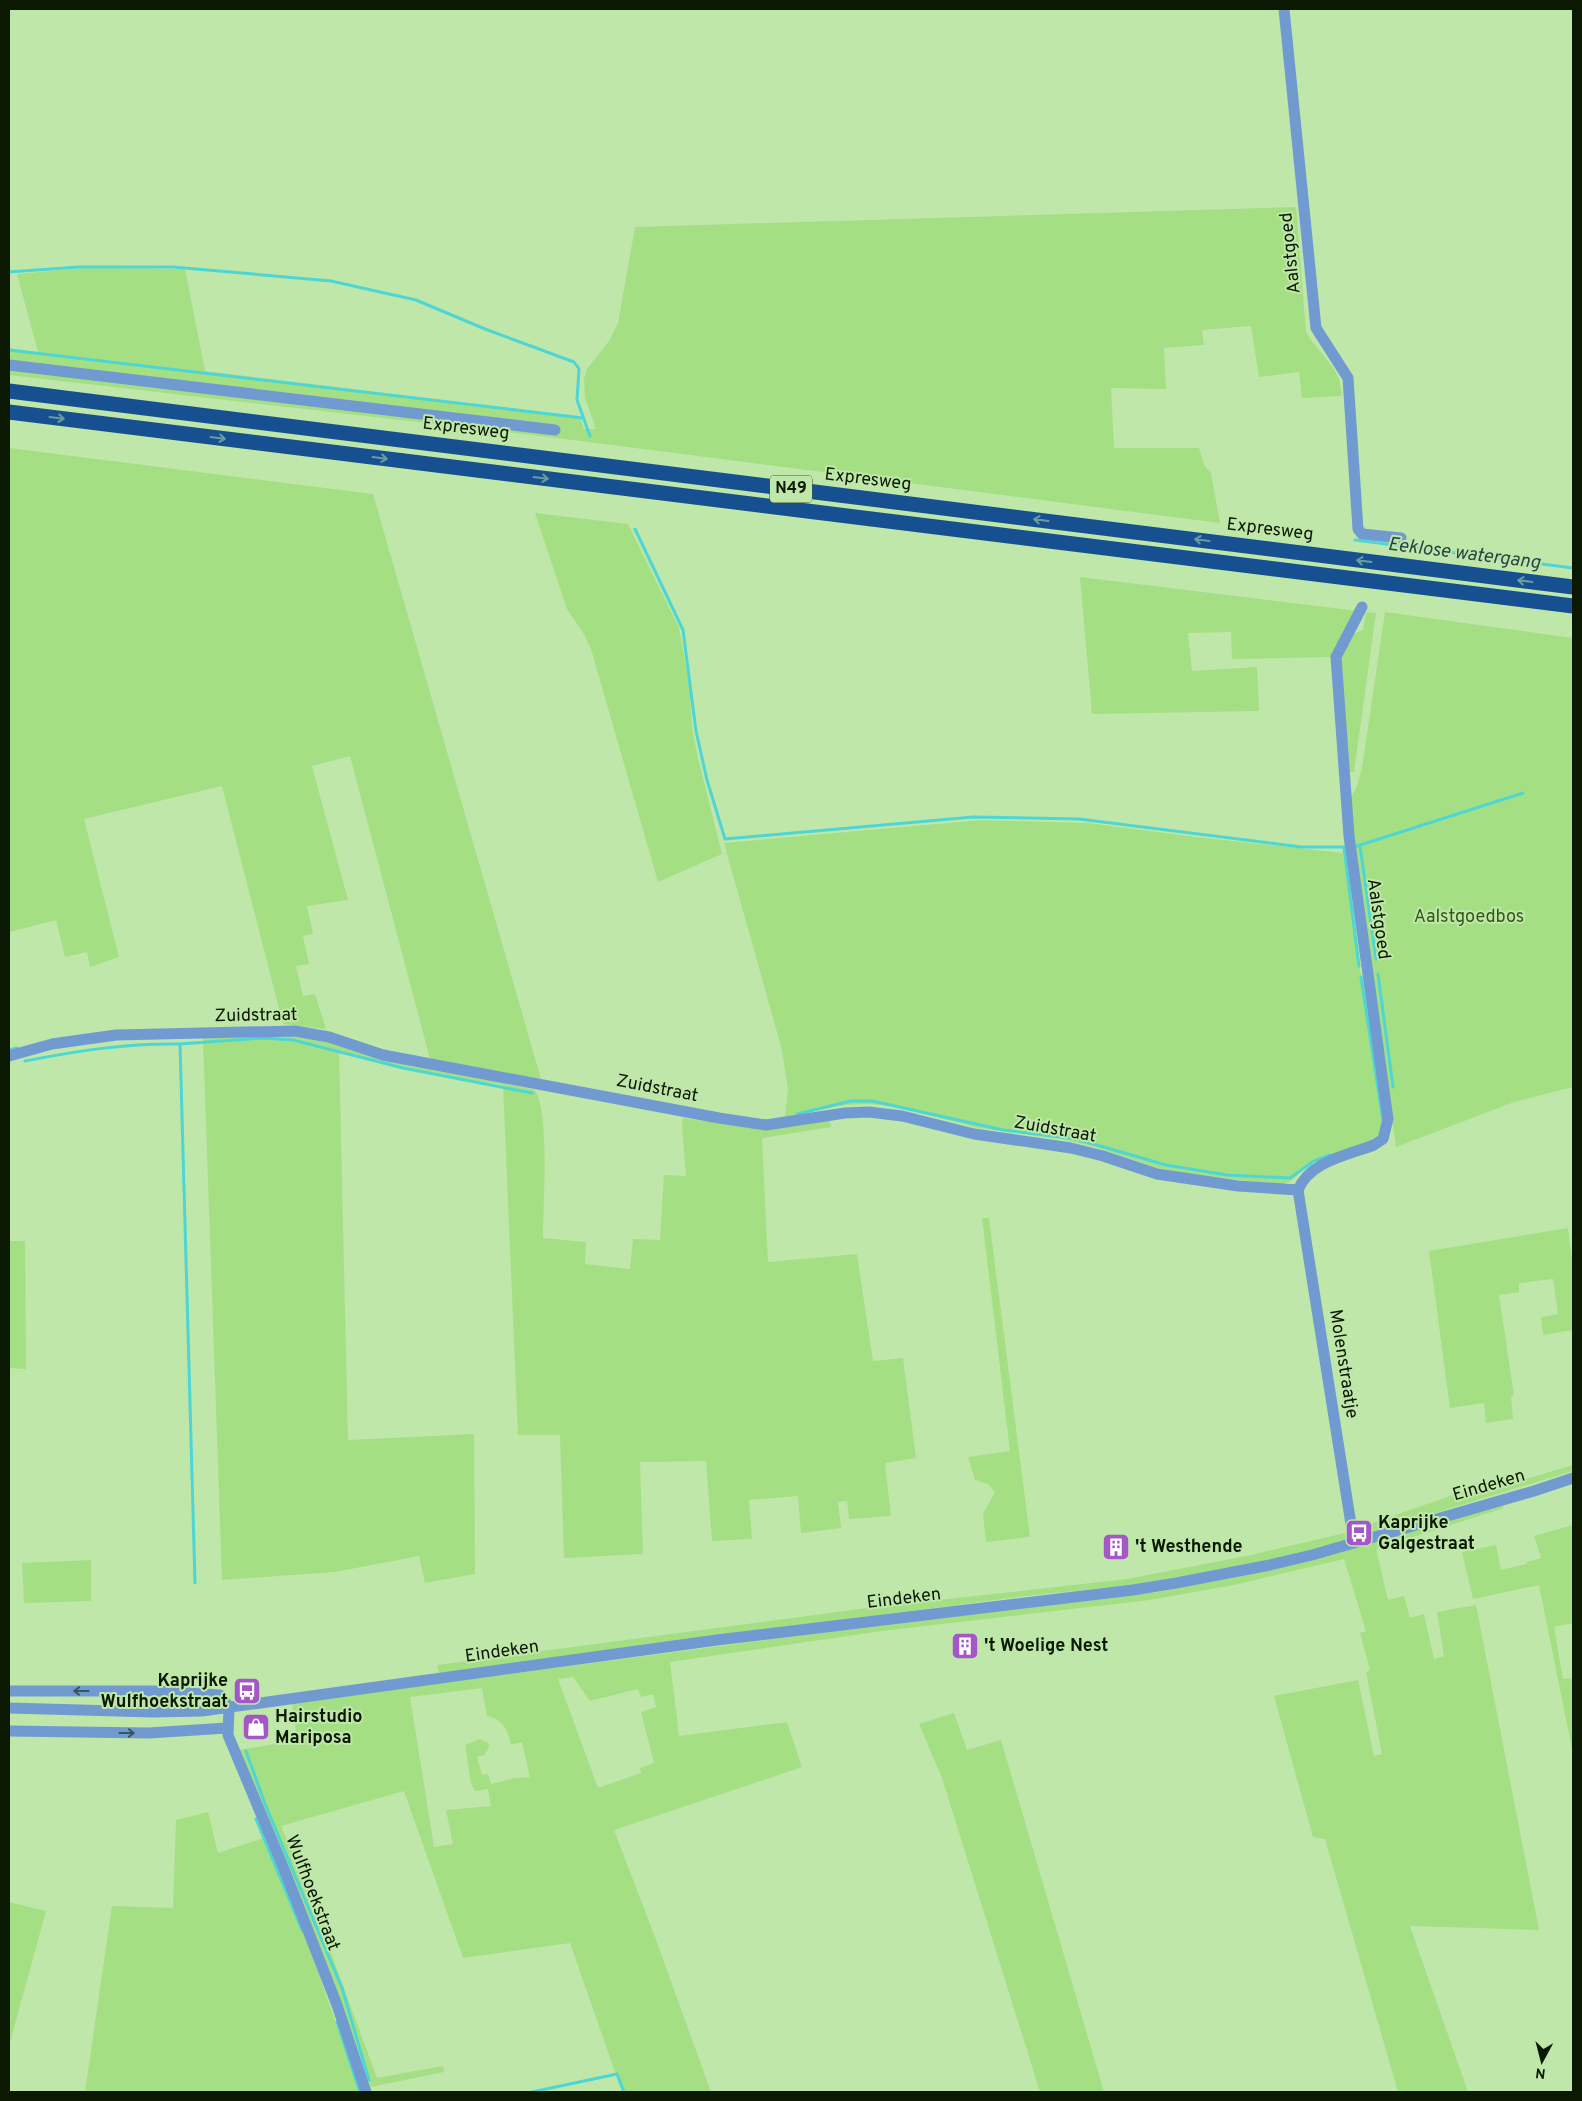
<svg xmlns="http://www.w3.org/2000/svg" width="1582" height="2101" font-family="Overpass,sans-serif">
	<rect width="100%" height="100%" fill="#bfe7aa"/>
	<g fill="#a5df83" fill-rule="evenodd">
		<path d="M1296 207 1306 332C1315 349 1332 361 1339 379 1340 384 1341 391 1342 396L1302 398 1299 372 1259 377 1251 326 1202 330 1204 345 1164 348 1166 389 1111 388 1114 448H1199L1204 465 1211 473 1220 523 557 438 9 375V348L38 352 17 274 84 268 185 269 205 371 580 417 584 429H596L585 398 584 379 587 369 609 341 618 323 635 227Z"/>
		<path d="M9 448 373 494 541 1079 430 1059 350 756 312 766 348 900 307 906 313 934 303 936 309 964 296 966 303 996 315 994 326 1029 283 1024 222 786 84 819 119 957 90 967 87 952 65 957 56 920 10 932Z"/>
		<path d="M535 513 628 524 679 628 690 688 692 727 697 754 722 854 658 882 591 649 584 634 567 609Z"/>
		<path d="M1080 577 1359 611 1332 657 1232 659 1231 632 1188 633 1192 671 1257 667 1259 711 1092 714Z"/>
		<path d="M1366 612 1376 613 1354 772 1346 771 1340 658 1351 635 1363 630Z"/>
		<path d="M1385 612 1573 638V1087L1514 1102 1396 1147 1352 837 1351 798 1357 786 1362 768Z"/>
		<path d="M981 820 1088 823 1197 837 1343 853 1382 1118 1380 1134C1361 1150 1329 1152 1307 1167 1295 1175 1298 1179 1281 1185L1185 1173 1158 1168 1098 1148 1066 1140 978 1128 893 1106 866 1104 845 1105 785 1117 788 1089 782 1050 724 843Z"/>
		<path d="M293 1035 318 1039 535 1090C550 1114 543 1205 543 1238L586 1242 585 1264 630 1269 633 1239 660 1240 664 1175 686 1176 682 1126 683 1118 761 1129 830 1119 831 1127 762 1138 768 1262 857 1254 873 1361 903 1358 916 1458 885 1463 891 1516 849 1519 847 1501 838 1502 841 1528 801 1533 798 1496 749 1500 752 1539 712 1541 706 1461 640 1462 643 1554 564 1558 560 1435H518L503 1085 398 1068 339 1050 348 1440 474 1434 475 1574 425 1583 419 1556 335 1572 222 1580 203 1038Z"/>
		<path d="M982 1218H989L1030 1537 986 1542 983 1514 995 1492 988 1484 975 1480 968 1457 1010 1451Z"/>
		<path d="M1568 1228 1573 1269V1330L1543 1335 1541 1317 1558 1314 1553 1279 1519 1283V1292L1499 1295 1514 1395 1511 1396 1513 1419 1486 1423 1484 1403 1450 1408 1429 1251Z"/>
		<path d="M9 1241H25L26 1369 9 1368Z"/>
		<path d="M1573 1465V1471L1366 1534 1355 1523 1364 1526 1493 1481 1495 1488Z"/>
		<path d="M1500 1501 1504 1508 1376 1549 1388 1600 1404 1596 1410 1618 1424 1614 1434 1659 1444 1656 1437 1612 1476 1605 1539 1930 1410 1926 1468 2092H1398L1325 1839 1313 1837 1274 1696 1358 1680 1374 1756 1382 1754 1366 1672 1370 1670 1360 1633 1366 1631 1344 1559 1234 1585 1150 1600 882 1631 670 1662 679 1736 787 1722 802 1767 614 1830 655 1937 711 2092H622L570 1943 463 1958 404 1791 281 1826 304 1879 377 2078 443 2066 444 2072 371 2087 350 2027 239 1750 297 1740 292 1703 984 1611 1158 1592 1237 1577ZM573 1677 590 1701 638 1689 641 1697 653 1694 656 1707 641 1712 654 1763 640 1768 641 1773 598 1788 558 1679ZM482 1688 487 1716C503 1719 508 1730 511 1745L522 1742 530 1777 514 1778 491 1784 488 1774 482 1775 477 1757 484 1755 489 1747 488 1743 480 1739 465 1745 471 1783 475 1791 488 1789 491 1806 446 1810 453 1844 434 1847 410 1697Z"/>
		<path d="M1573 1525V1623L1554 1627 1563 1679 1573 1678V1754L1539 1585 1473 1599 1462 1552 1496 1545 1501 1570 1526 1564 1527 1562 1541 1558 1534 1536Z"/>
		<path d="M1345 1533 1347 1542 1280 1558 1131 1585 1018 1597 439 1673 437 1665 867 1608 1127 1579 1251 1555Z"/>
		<path d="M91 1560V1601L24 1603 22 1563Z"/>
		<path d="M954 1713 967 1750 1001 1740 1104 2092H1040L942 1778 919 1724Z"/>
		<path d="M208 1812 218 1853 264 1838 304 1932 360 2092H85L112 1906 173 1908 176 1820Z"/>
		<path d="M9 1902 46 1911 9 2046Z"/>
	</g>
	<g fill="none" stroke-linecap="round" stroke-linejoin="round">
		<g stroke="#4ed6d5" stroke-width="3">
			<path d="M9 272 78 267H173L331 281 416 300 485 329 574 362 579 369 577 400 590 436"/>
			<path d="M9 350 583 418"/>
			<path d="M635 529 683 630 696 731 707 780 725 839 973 817 1079 819 1301 847H1348"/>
			<path d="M1355 540 1573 568"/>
			<path d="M1360 846 1376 959"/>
			<path d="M1354 847 1523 793"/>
			<path d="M1344 848 1359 966"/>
			<path d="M1378 974 1393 1087"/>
			<path d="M1361 977 1383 1121"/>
			<path d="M180 1044 262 1038 293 1040 403 1068 532 1093"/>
			<path d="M9 1050 17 1048"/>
			<path d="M25 1061C77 1051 127 1043 180 1044L195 1583"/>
			<path d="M797 1114 851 1101H872L1003 1130 1076 1139 1166 1165 1227 1175 1290 1178 1314 1161 1330 1155"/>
			<path d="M246 1751 265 1804 342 1988 369 2080"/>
			<path d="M256 1819 302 1930"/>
			<path d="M337 2022 360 2092"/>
			<path d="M532 2092 617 2074 624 2092"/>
		</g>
		<g stroke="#719bd0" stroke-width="11">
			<path d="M1284 9 1316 328 1348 378 1358 529 1362 534 1401 538"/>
			<path d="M9 365 555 430"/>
			<path d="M9 1056 52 1044 116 1035 295 1031 329 1037 383 1055 719 1118 766 1125 845 1113 869 1112 902 1116 974 1134 1071 1148 1103 1156 1157 1174 1238 1186 1298 1190"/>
			<path d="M1298 1190C1310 1161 1348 1155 1374 1145L1383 1139 1388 1119 1349 836 1336 657 1362 607"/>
			<path d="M1298 1190 1354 1543"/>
			<path d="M9 1691H155L220 1695 229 1707"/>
			<path d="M229 1707 228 1735 284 1869 337 2005 366 2092"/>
			<path d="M9 1708 152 1712 202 1711 717 1640 1133 1590 1176 1583 1270 1565 1312 1555 1534 1491 1573 1478"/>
			<path d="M9 1731 149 1733 227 1728"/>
		</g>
		<g stroke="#165091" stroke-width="15">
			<path d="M9 391 1573 587"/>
			<path d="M9 412 1573 606"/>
		</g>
	</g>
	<defs><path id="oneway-shaft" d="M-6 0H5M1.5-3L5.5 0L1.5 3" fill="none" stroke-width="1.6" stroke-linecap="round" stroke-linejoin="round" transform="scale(1.25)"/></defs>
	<g stroke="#6a9c9e">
		<use href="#oneway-shaft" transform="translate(57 418) rotate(7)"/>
		<use href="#oneway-shaft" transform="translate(218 438) rotate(7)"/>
		<use href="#oneway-shaft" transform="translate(380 458) rotate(7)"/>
		<use href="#oneway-shaft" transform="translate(541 478) rotate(7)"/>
		<use href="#oneway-shaft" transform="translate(1041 520) rotate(-173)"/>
		<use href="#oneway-shaft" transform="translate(1202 540) rotate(-173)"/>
		<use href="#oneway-shaft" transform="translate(1364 561) rotate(-173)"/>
		<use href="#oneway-shaft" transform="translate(1525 581) rotate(-173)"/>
	</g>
	<g stroke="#39545f">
		<use href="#oneway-shaft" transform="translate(81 1691) rotate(180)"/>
		<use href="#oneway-shaft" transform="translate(127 1733)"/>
	</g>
	<defs>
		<g id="bus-square" transform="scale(1.4375)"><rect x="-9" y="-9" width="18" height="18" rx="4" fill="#a556c7" stroke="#bfe7aa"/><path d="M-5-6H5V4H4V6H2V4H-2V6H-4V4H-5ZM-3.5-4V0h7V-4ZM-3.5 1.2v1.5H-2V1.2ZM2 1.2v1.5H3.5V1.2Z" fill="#fff"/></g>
		<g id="building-square" transform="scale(1.4375)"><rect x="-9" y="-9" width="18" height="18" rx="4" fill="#a556c7" stroke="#bfe7aa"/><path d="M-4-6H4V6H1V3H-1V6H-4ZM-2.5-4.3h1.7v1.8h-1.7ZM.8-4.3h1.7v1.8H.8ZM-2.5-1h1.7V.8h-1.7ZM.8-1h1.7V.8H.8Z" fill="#fff"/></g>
		<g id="shop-square" transform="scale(1.4375)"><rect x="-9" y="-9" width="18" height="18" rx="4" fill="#a556c7" stroke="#bfe7aa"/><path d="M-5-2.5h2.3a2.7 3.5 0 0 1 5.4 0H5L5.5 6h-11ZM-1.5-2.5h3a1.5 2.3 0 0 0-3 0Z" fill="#fff"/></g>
	</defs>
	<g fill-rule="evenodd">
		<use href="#bus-square" x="1359" y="1533"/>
		<use href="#building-square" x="1116" y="1547"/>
		<use href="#building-square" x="965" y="1646"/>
		<use href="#bus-square" x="247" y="1691"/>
		<use href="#shop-square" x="256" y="1727"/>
	</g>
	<g text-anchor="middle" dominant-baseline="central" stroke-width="4" stroke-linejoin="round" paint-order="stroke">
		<rect fill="#bfe7aa" stroke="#415735" stroke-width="1" x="770" y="475.5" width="42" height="27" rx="4"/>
		<g font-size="16" font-weight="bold" fill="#0b1903">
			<text x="791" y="489">N49</text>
		</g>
		<g font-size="18" fill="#0b1903" stroke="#bfe7aa">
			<text transform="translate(1291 253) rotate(-96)">Aalstgoed</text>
			<text transform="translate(466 429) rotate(7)">Expresweg</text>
			<text transform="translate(868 480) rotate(7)">Expresweg</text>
			<text transform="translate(1270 530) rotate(7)">Expresweg</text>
			<text transform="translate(1378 919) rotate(82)">Aalstgoed</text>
			<text transform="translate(256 1016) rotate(-1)">Zuidstraat</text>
			<text transform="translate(657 1089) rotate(11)">Zuidstraat</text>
			<text transform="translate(1055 1130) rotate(10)">Zuidstraat</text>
			<text transform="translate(1343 1364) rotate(81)">Molenstraatje</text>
			<text transform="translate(1489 1486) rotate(-16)">Eindeken</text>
			<text transform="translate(904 1599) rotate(-7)">Eindeken</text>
			<text transform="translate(502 1652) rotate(-8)">Eindeken</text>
			<text transform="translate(312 1893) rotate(69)">Wulfhoekstraat</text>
		</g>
		<g font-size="18" fill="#335916" stroke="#bfe7aa">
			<text x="1469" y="917">Aalstgoedbos</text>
		</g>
		<g font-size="18" font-weight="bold" fill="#0b1903" stroke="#bfe7aa" text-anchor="start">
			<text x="1378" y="1523">Kaprijke<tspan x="1378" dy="21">Galgestraat</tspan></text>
			<text x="1135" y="1547">'t Westhende</text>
			<text x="984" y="1646">'t Woelige Nest</text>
			<text x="228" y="1681" text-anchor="end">Kaprijke<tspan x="228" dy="21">Wulfhoekstraat</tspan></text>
			<text x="275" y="1717">Hairstudio<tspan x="275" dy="21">Mariposa</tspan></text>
		</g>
		<g font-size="19" font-style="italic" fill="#284545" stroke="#bfe7aa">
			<text transform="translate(1464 554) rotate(7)">Eeklose watergang</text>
		</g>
	</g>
	<rect width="1582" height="2101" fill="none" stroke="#0b1903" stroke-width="20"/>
	<g transform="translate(1542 2061) rotate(187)" stroke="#bfe7aa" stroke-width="4" paint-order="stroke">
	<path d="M0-4L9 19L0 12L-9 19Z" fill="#0b1903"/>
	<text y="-8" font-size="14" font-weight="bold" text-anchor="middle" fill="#0b1903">N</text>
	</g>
</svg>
